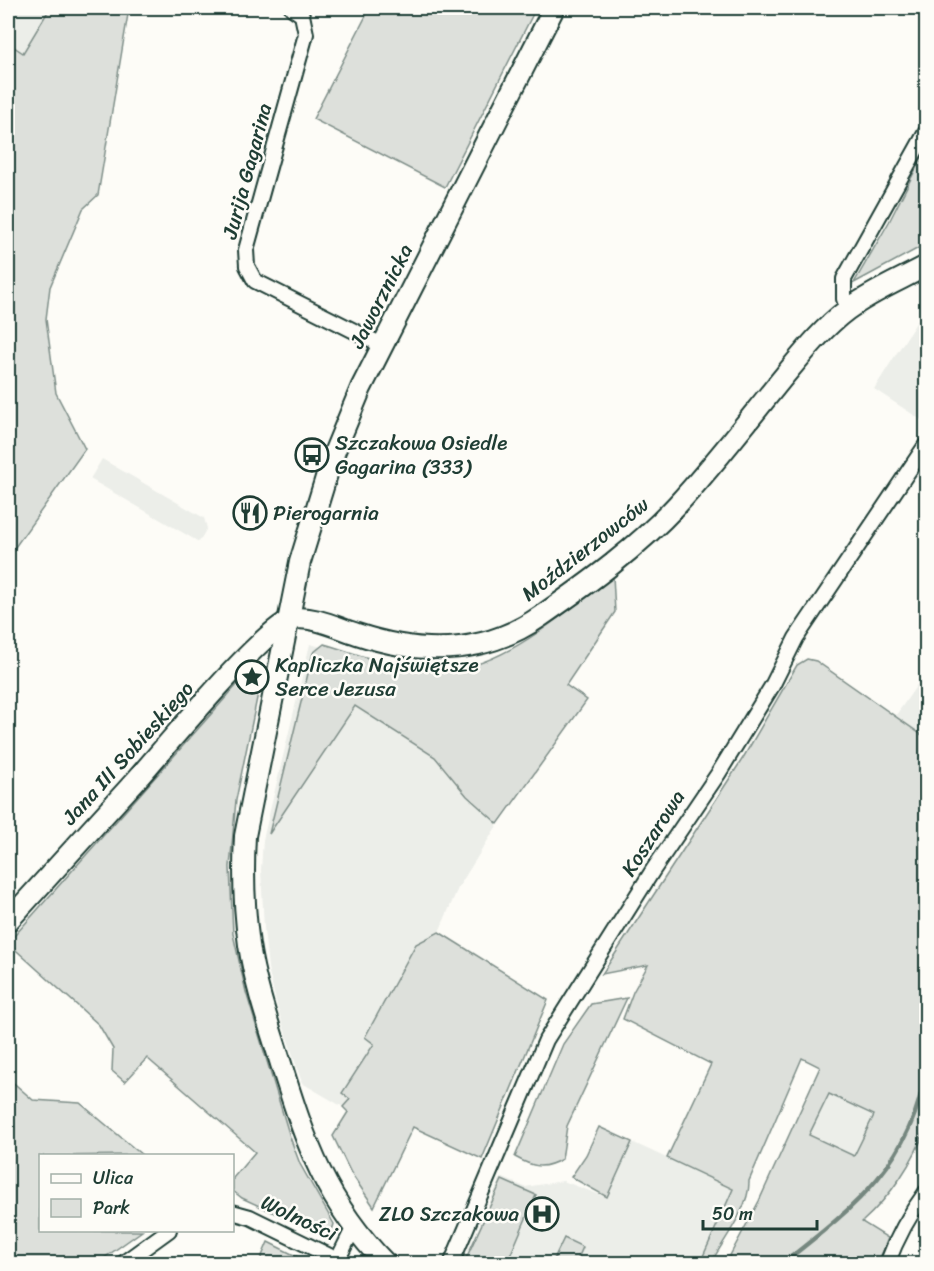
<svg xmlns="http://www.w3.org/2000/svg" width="934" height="1271" font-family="Sriracha,sans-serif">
	<rect width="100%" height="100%" fill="#fdfcf7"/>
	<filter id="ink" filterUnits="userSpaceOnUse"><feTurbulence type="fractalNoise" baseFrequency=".0167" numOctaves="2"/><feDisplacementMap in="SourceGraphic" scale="12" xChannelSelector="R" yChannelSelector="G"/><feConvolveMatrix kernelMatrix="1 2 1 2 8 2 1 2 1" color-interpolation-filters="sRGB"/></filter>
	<g filter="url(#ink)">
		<g fill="#eceee9">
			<path d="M8 8H50L23 53 8 43Z"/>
			<path d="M926 307V423L874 389Z"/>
			<path d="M102 459 204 518 207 528 199 542 90 479Z"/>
			<path d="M310 644 495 694 467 795 498 824 458 888 439 932 416 944 366 1037 374 1044 342 1092 350 1099 343 1107 302 1083 278 1010 268 968 264 929 261 870 263 840Z"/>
			<path d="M926 672V738L894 718Z"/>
			<path d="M829 1094 874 1115 854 1157 809 1135Z"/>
			<path d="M632 1142 733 1189 700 1263 462 1264 501 1177 525 1187 563 1181 606 1197Z"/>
		</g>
		<g fill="#dde0db" stroke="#7e8e88" stroke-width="1.5" fill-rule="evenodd">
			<path d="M50 8H129L98 195 83 209 50 287 46 319 56 393 85 449 8 557V43L23 53Z"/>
			<path d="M370 8H536L445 187 313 119Z"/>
			<path d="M926 149V244L854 283 889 222Z"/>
			<path d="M613 576 615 612 566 685 587 700 498 824 467 796 435 757 355 706 269 834 313 653 324 644C359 654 394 669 430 671 499 675 562 613 613 576Z"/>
			<path d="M807 659 816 661 926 738V1127C914 1162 890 1197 862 1222L888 1238 878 1263H726L759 1201 820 1067 802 1058 749 1181C750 1207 723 1241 711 1263H700L733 1189 667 1158 711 1064 623 1019 633 992 648 965 602 974 743 758 797 665ZM829 1094 874 1115 854 1156 809 1135Z"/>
			<path d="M259 666 263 669 236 800 230 867 233 934 246 992 290 1137 300 1164 334 1224C332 1232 330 1234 322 1235L242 1198 233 1191V1178L255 1152 147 1058 125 1082 112 1071 113 1049 99 1025 8 943 252 668Z"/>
			<path d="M439 932 548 1000 482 1159 413 1127 374 1207 351 1173 333 1136 348 1112 343 1107 350 1099 342 1093 374 1044 365 1037 416 944Z"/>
			<path d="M627 998 567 1126 562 1159C543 1170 533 1167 515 1157L563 1044 591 1004Z"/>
			<path d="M8 1078 33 1100 80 1103 142 1155 40 1156V1230L142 1231 97 1263H8Z"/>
			<path d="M599 1127 632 1142 607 1197 571 1177 586 1155Z"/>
			<path d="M502 1180 536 1195 507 1263H464Z"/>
			<path d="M564 1238 583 1247 576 1263H552Z"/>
			<path d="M268 1242 310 1263H259Z"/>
		</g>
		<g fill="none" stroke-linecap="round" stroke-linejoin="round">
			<path stroke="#75877f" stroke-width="4.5" d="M782 1264C853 1208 911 1165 926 1070"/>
			<g stroke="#1f3d34" stroke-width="18">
				<g id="street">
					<path d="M292 8 302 15 306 34 246 250 247 266 255 281 382 345"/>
					<path d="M848 309 844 299V279L926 132"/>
					<path d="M232 1212 250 1217 346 1264"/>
					<path d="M338 1259 354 1227"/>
					<path d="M122 1264 169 1230"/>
					<path d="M451 1264 546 1040 653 870 718 774 772 686 796 638 926 445"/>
					<path d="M887 1264C897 1237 909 1215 926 1192"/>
				</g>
			</g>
			<g stroke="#1f3d34" stroke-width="24">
				<g id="secondary">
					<path d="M8 921C51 874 94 826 138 778 162 751 266 625 293 619 312 615 338 628 357 634 420 655 484 656 541 616 589 583 637 548 677 505 715 464 749 419 785 375 804 352 823 328 847 310 871 292 900 280 926 266"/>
					<path d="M386 1264C326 1203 306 1144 281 1064 269 1025 255 985 249 945 244 909 243 872 245 836L300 562 332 458 361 388 554 8"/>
				</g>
			</g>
			<use href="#street" stroke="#fdfcf7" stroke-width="14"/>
			<use href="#secondary" stroke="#fdfcf7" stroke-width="20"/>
		</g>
	</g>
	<defs>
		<g id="bus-ring" transform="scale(1.725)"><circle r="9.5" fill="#fdfcf7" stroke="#1f3d34" stroke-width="1.5"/><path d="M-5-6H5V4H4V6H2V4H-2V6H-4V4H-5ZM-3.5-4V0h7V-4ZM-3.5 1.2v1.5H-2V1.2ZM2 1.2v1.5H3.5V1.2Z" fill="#1f3d34"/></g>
		<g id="restaurant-ring" transform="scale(1.725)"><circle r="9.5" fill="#fdfcf7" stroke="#1f3d34" stroke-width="1.5"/><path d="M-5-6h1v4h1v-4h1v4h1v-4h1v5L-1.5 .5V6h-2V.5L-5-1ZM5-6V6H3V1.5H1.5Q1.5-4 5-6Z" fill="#1f3d34"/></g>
		<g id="sight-ring" transform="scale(1.725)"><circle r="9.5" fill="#fdfcf7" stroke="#1f3d34" stroke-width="1.5"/><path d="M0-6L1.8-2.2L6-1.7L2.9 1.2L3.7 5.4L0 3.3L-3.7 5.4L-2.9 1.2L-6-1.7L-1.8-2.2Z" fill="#1f3d34"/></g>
		<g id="hospital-ring" transform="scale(1.725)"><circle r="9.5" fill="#fdfcf7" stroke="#1f3d34" stroke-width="1.5"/><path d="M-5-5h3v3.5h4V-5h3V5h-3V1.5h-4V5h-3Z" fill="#1f3d34"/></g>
	</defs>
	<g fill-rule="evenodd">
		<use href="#bus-ring" x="312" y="455"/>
		<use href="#restaurant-ring" x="250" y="513"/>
		<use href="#sight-ring" x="252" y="677"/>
		<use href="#hospital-ring" x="542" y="1214"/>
	</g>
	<g text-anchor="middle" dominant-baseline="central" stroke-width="5" stroke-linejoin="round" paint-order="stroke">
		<g font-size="21" fill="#1f3d34" stroke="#fdfcf7">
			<text transform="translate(247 171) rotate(-75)">Jurija Gagarina</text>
			<text transform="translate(381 296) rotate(-63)">Jaworznicka</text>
			<text transform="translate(585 549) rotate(-38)">Moździerzowców</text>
			<text transform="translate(128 753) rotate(-48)">Jana III Sobieskiego</text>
			<text transform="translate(653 833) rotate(-57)">Koszarowa</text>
			<text transform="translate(299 1218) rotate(25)">Wolności</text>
		</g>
		<g font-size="21" fill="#1f3d34" stroke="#fdfcf7" text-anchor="start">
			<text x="335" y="443">Szczakowa Osiedle<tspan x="335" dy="24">Gagarina (333)</tspan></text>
			<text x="273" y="513">Pierogarnia</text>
			<text x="275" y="665">Kapliczka Najświętsze<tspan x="275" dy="24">Serce Jezusa</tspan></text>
			<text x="519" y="1214" text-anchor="end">ZLO Szczakowa</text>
		</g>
	</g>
	<rect width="934" height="1271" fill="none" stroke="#fdfcf7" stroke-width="30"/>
	<rect x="15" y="15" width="904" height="1241" fill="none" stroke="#1f3d34" stroke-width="2" filter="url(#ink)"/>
	<rect x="39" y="1154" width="195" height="78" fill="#fdfcf7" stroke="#a4b0a9" stroke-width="1.5"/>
	<rect x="51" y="1174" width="30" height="9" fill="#fdfcf7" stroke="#a4b0a9" stroke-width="1.5"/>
	<text x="93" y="1184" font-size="18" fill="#1f3d34">Ulica</text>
	<rect x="51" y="1199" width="30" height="18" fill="#dde0db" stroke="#a4b0a9" stroke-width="1.5"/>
	<text x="93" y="1214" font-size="18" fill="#1f3d34">Park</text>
	<path d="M703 1220v9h114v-9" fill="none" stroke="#1f3d34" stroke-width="3"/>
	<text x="712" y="1220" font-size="18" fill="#1f3d34" stroke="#fdfcf7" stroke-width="4.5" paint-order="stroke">50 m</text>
</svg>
